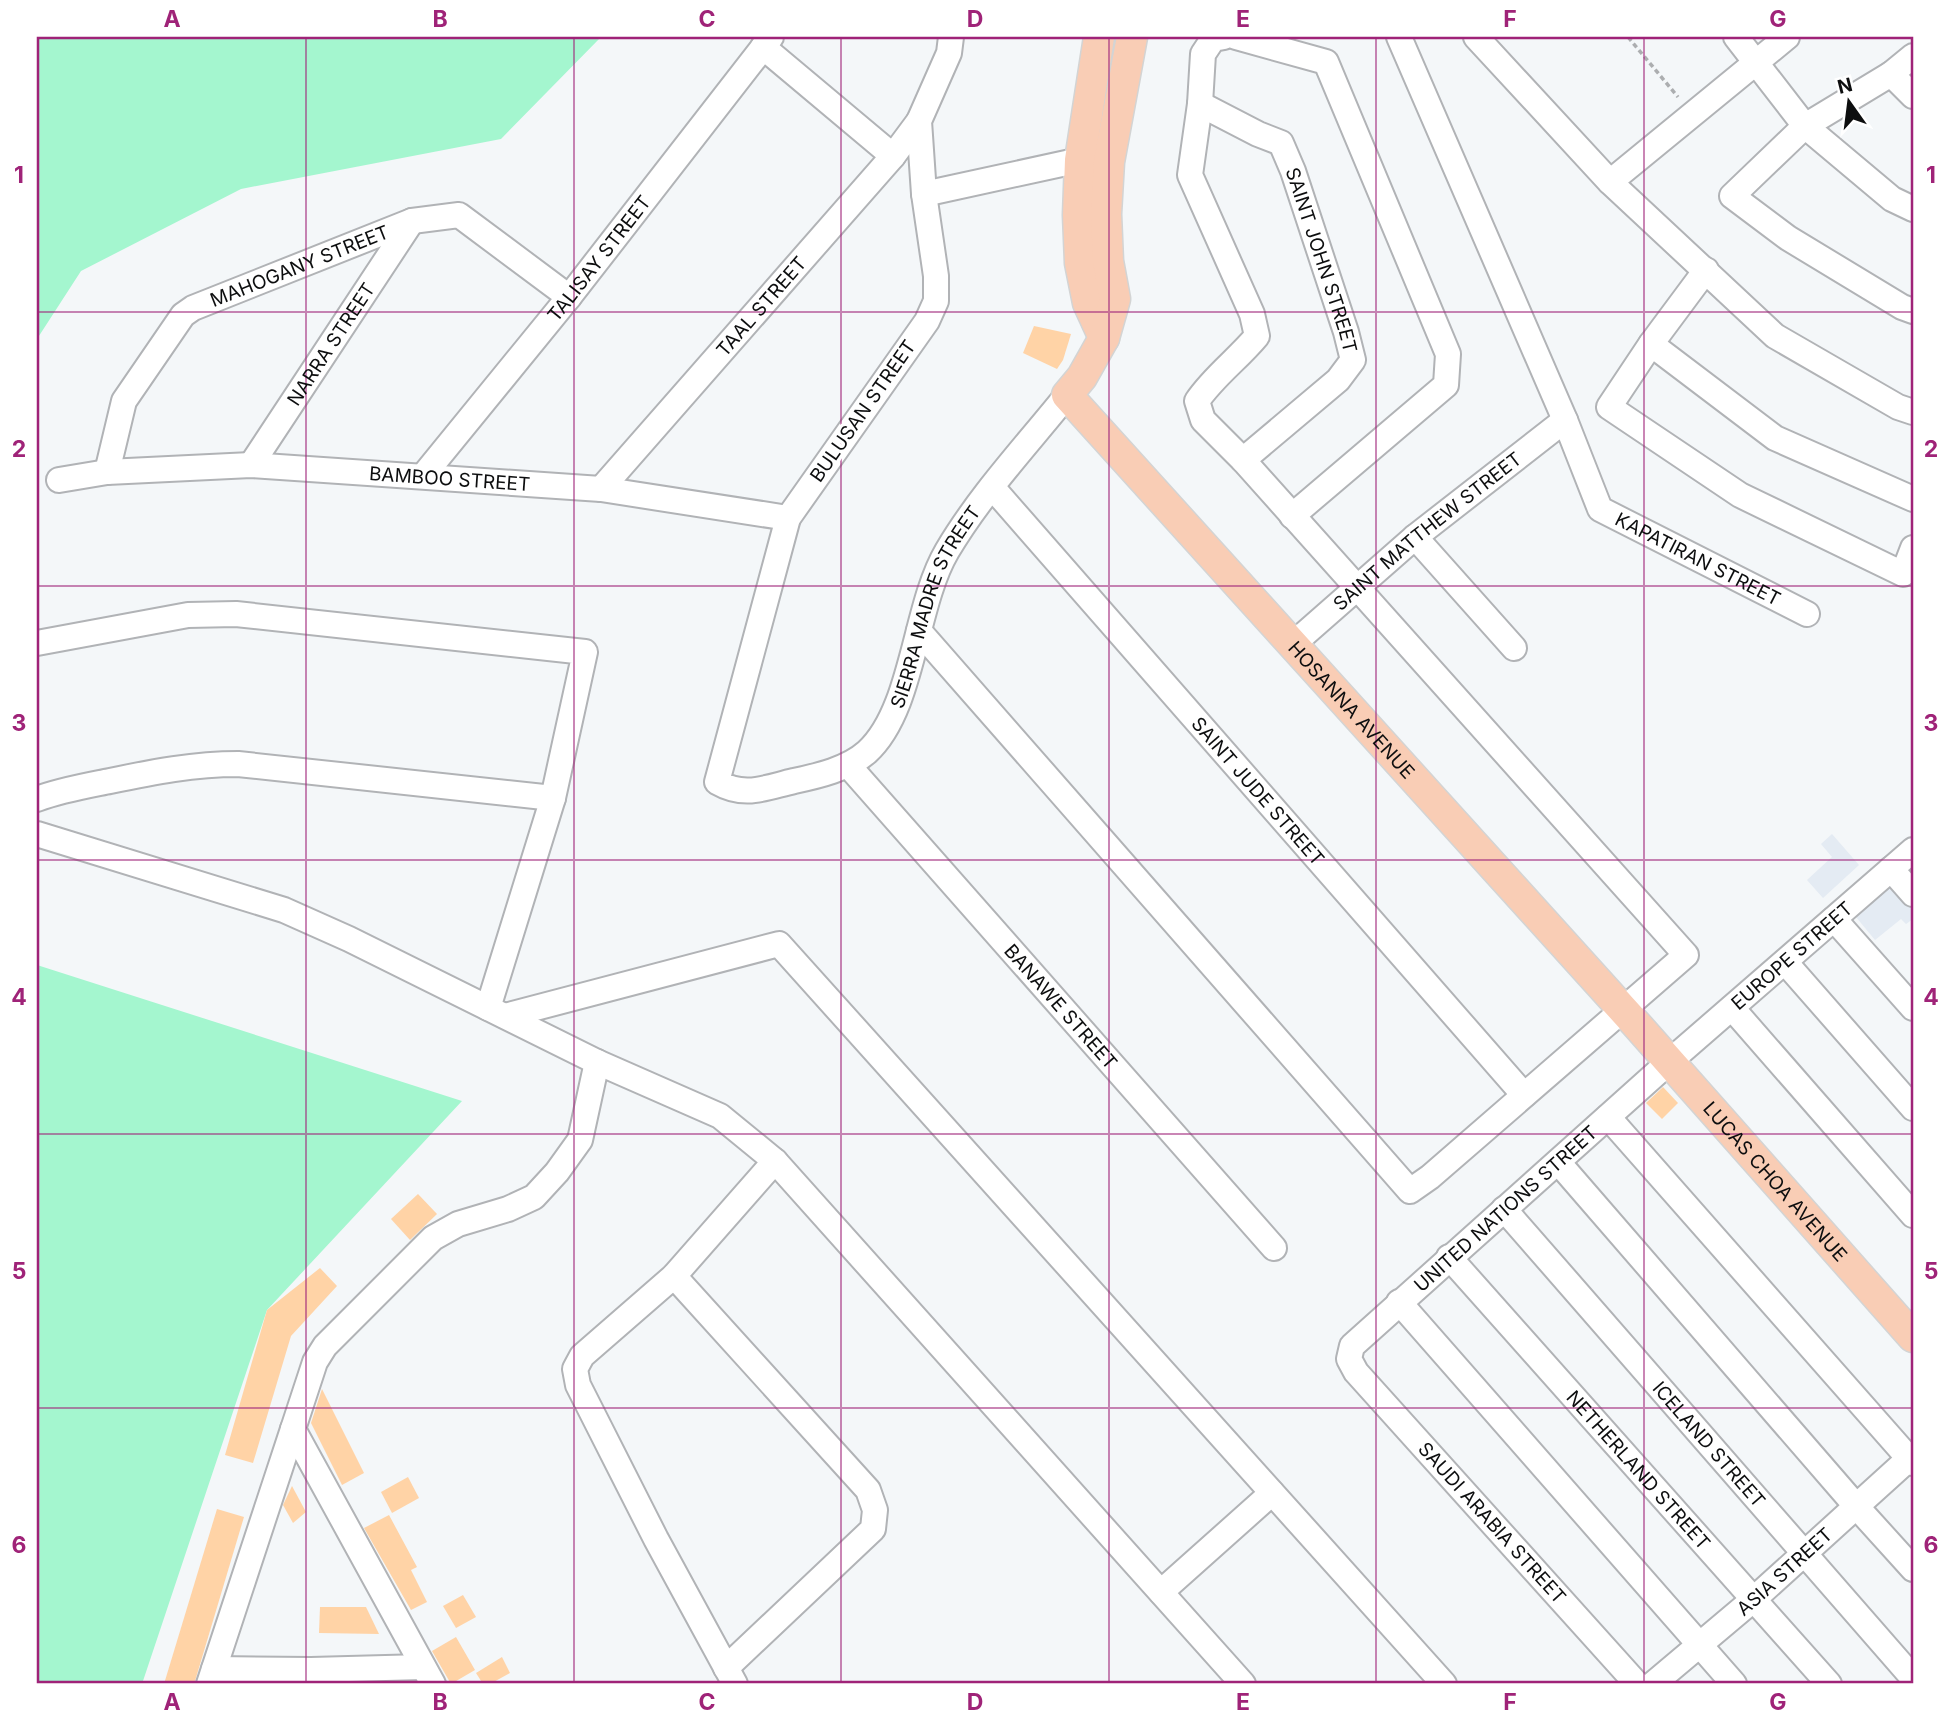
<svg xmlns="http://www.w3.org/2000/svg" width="1950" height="1721" font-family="Inter,sans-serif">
	<rect width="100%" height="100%" fill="#f4f7f9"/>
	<g fill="#e4ebf3">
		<path d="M1832 834 1859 865 1823 898 1807 880 1832 857 1821 844Z"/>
		<path d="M1894 875 1913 897V919L1906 924 1901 919 1875 940 1851 911Z"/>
	</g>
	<g fill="#a4f6cf">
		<path d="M37 37H601L501 139 241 189 81 271 37 339Z"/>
		<path d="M37 965 462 1101 267 1310 142 1684H37Z"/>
	</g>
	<g fill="#ffd3a6">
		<path d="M1034 326 1071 334 1063 360 1057 369 1023 353Z"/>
		<path d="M1663 1087 1678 1103 1662 1119 1646 1103Z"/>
		<path d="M418 1194 437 1214 410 1240 391 1219Z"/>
		<path d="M320 1268 337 1286 291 1336 253 1463 225 1455 267 1310Z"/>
		<path d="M322 1389 364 1473 342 1485 311 1423Z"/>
		<path d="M408 1477 419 1498 392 1513 381 1492Z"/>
		<path d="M292 1486 306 1512 293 1523 283 1505Z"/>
		<path d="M217 1509 244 1517 195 1681 194 1684H164Z"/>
		<path d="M389 1515 417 1567 411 1570 427 1602 411 1610 364 1528Z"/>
		<path d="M463 1595 476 1617 456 1628 443 1606Z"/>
		<path d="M320 1607H366L379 1634 319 1633Z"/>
		<path d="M456 1637 475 1670 451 1684 432 1651Z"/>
		<path d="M502 1657 510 1673 490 1684H483L476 1673Z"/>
	</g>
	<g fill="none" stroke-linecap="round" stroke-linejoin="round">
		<g stroke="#b1b3b6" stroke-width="28">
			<g id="minor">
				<path id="s1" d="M951 37 949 53 919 121 924 194 936 276V301L927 321 788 518 717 782C745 798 764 788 794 781 818 776 848 769 867 752 914 709 914 607 947 551 980 495 1026 446 1067 395"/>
				<path d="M1236 37 1326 62 1448 354 1446 385 1292 516"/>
				<path id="s2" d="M1399 37 1565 420 1600 509 1807 614"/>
				<path d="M1476 37 1610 182 1775 336 1898 407 1913 412"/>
				<path d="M1736 37 1805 126 1892 199 1913 209"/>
				<path d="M763 47 893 156"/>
				<path d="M1913 56 1891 74 1805 126 1732 196 1788 238 1902 307 1913 311"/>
				<path d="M1891 74 1913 96"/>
				<path id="s3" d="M1200 104 1258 134 1281 143 1293 171 1346 332 1353 360 1338 380 1243 460"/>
				<path d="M1610 182 1787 37"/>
				<path d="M924 194 1080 160"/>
				<path d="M1706 270 1651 344 1609 407 1740 495 1903 574 1913 548"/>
				<path d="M1651 344 1775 438 1913 499"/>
				<path id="s4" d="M251 465 412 221"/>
				<path id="s5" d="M107 472 124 401 183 315 193 308 412 221 459 215 569 297"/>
				<path id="s6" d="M423 476 569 297 771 37"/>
				<path id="s7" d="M59 480 107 472 251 465 601 489 788 518"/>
				<path id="s8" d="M992 487 1524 1095"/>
				<path id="s9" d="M601 489 893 156 919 121"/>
				<path d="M1415 537 1514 648"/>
				<path d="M919 631 1410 1191 1430 1177 1686 955 1243 460 1203 420 1197 401C1214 376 1238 359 1257 336L1252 314 1190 175 1200 104 1203 54 1213 39 1224 37"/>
				<path d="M37 643 188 615 236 614 585 652 553 798 488 1008"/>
				<path id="s10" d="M1292 645 1415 537 1565 420"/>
				<path id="s11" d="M848 765 1274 1248"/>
				<path d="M37 799C61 790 85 786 110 781 153 772 194 764 238 764L553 798"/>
				<path d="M37 834 284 910 349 939 597 1062 720 1116 775 1161 1243 1684"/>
				<path d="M1891 869 1913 894"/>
				<path d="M1834 919 1913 1008"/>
				<path d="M1785 962 1913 1108"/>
				<path d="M1732 1008 1913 1215"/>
				<path d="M505 1016 779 944 1444 1684"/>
				<path d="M1608 1117 1913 1463"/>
				<path d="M1558 1162 1856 1506 1913 1569"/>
				<path id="s12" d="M1504 1209 1913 1678"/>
				<path id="s13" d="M1449 1257 1829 1684"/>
				<path d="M674 1276 868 1490 875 1510 873 1529 726 1668"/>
				<path d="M1399 1302 1734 1684"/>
				<path d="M1161 1592 1272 1493"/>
				<path d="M214 1669 311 1670 423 1667"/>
				<path d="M209 1684 293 1429"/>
				<path d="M433 1684 293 1429 315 1362 325 1346 433 1238 458 1224 508 1209 534 1197 557 1172 580 1140 597 1062"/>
				<path d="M735 1684 656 1539 578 1385 575 1369 582 1356 674 1276 775 1161"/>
				<path id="s14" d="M1637 1684 1356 1372 1349 1359 1352 1346 1669 1062 1913 850"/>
				<path id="s15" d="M1653 1684 1754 1599 1913 1455"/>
			</g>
		</g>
		<g stroke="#d3d4d4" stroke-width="33">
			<g id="major">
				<path d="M1099 37 1080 160 1078 215 1080 263 1088 303 1104 338"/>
				<path id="s16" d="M1132 37 1109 162 1106 214 1108 261 1115 299 1104 338 1082 377 1067 395 1636 1024 1913 1337"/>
			</g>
		</g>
		<path stroke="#acaeb0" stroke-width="3.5" stroke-dasharray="5 3.5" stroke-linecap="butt" d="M1628 37 1678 97"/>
		<use href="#minor" stroke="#fff" stroke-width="24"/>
		<use href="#major" stroke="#f9cdb5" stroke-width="30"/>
	</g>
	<path fill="none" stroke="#9f2378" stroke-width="2" stroke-opacity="0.55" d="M306 37V1684M574 37V1684M841 37V1684M1109 37V1684M1376 37V1684M1644 37V1684M37 312H1913M37 586H1913M37 860H1913M37 1134H1913M37 1408H1913"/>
	<g text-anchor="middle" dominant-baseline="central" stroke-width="7" stroke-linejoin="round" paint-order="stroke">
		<g font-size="19" fill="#0d0e0f" stroke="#fff">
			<text stroke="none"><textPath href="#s6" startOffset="280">TALISAY STREET</textPath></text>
			<text stroke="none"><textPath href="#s3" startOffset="214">SAINT JOHN STREET</textPath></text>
			<text stroke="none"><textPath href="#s5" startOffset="304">MAHOGANY STREET</textPath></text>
			<text stroke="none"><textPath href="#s9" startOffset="243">TAAL STREET</textPath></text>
			<text stroke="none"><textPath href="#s4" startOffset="145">NARRA STREET</textPath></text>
			<text transform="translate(863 411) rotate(-55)">BULUSAN STREET</text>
			<text stroke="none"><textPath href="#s7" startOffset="392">BAMBOO STREET</textPath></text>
			<text stroke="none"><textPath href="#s10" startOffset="177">SAINT MATTHEW STREET</textPath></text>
			<text stroke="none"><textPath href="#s2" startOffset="623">KAPATIRAN STREET</textPath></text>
			<text stroke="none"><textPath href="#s1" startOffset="1129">SIERRA MADRE STREET</textPath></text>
			<text stroke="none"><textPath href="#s16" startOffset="798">HOSANNA AVENUE</textPath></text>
			<text stroke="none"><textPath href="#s8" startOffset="404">SAINT JUDE STREET</textPath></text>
			<text stroke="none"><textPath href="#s14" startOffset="1036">EUROPE STREET</textPath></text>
			<text stroke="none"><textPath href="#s11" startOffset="322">BANAWE STREET</textPath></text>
			<text stroke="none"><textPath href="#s16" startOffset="1432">LUCAS CHOA AVENUE</textPath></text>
			<text stroke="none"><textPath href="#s14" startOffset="654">UNITED NATIONS STREET</textPath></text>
			<text stroke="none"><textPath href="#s12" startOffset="312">ICELAND STREET</textPath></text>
			<text stroke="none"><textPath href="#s13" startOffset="285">NETHERLAND STREET</textPath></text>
			<text transform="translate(1492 1523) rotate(48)">SAUDI ARABIA STREET</text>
			<text stroke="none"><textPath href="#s15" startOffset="173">ASIA STREET</textPath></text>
		</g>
	</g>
	<rect width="1950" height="1721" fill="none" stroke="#ffffff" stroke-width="77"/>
	<g transform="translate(1849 102) rotate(346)" stroke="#ffffff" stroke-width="5" paint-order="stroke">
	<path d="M0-5L12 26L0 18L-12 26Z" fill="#0d0e0f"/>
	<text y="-10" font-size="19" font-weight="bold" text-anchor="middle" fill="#0d0e0f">N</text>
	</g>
	<rect x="38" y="38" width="1874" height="1644" fill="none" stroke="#9f2378" stroke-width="2.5"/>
	<g font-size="23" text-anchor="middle" font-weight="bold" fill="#9f2378">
		<text x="172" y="27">A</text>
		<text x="440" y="27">B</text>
		<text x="707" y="27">C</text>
		<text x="975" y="27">D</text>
		<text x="1243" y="27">E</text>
		<text x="1510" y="27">F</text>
		<text x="1778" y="27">G</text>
		<text x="19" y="183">1</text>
		<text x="1931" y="183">1</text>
		<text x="19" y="457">2</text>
		<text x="1931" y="457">2</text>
		<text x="19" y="731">3</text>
		<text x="1931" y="731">3</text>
		<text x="19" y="1005">4</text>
		<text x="1931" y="1005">4</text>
		<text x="19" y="1279">5</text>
		<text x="1931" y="1279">5</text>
		<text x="19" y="1553">6</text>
		<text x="1931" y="1553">6</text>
		<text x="172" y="1710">A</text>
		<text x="440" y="1710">B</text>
		<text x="707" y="1710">C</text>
		<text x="975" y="1710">D</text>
		<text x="1243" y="1710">E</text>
		<text x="1510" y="1710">F</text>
		<text x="1778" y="1710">G</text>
	</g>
</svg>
